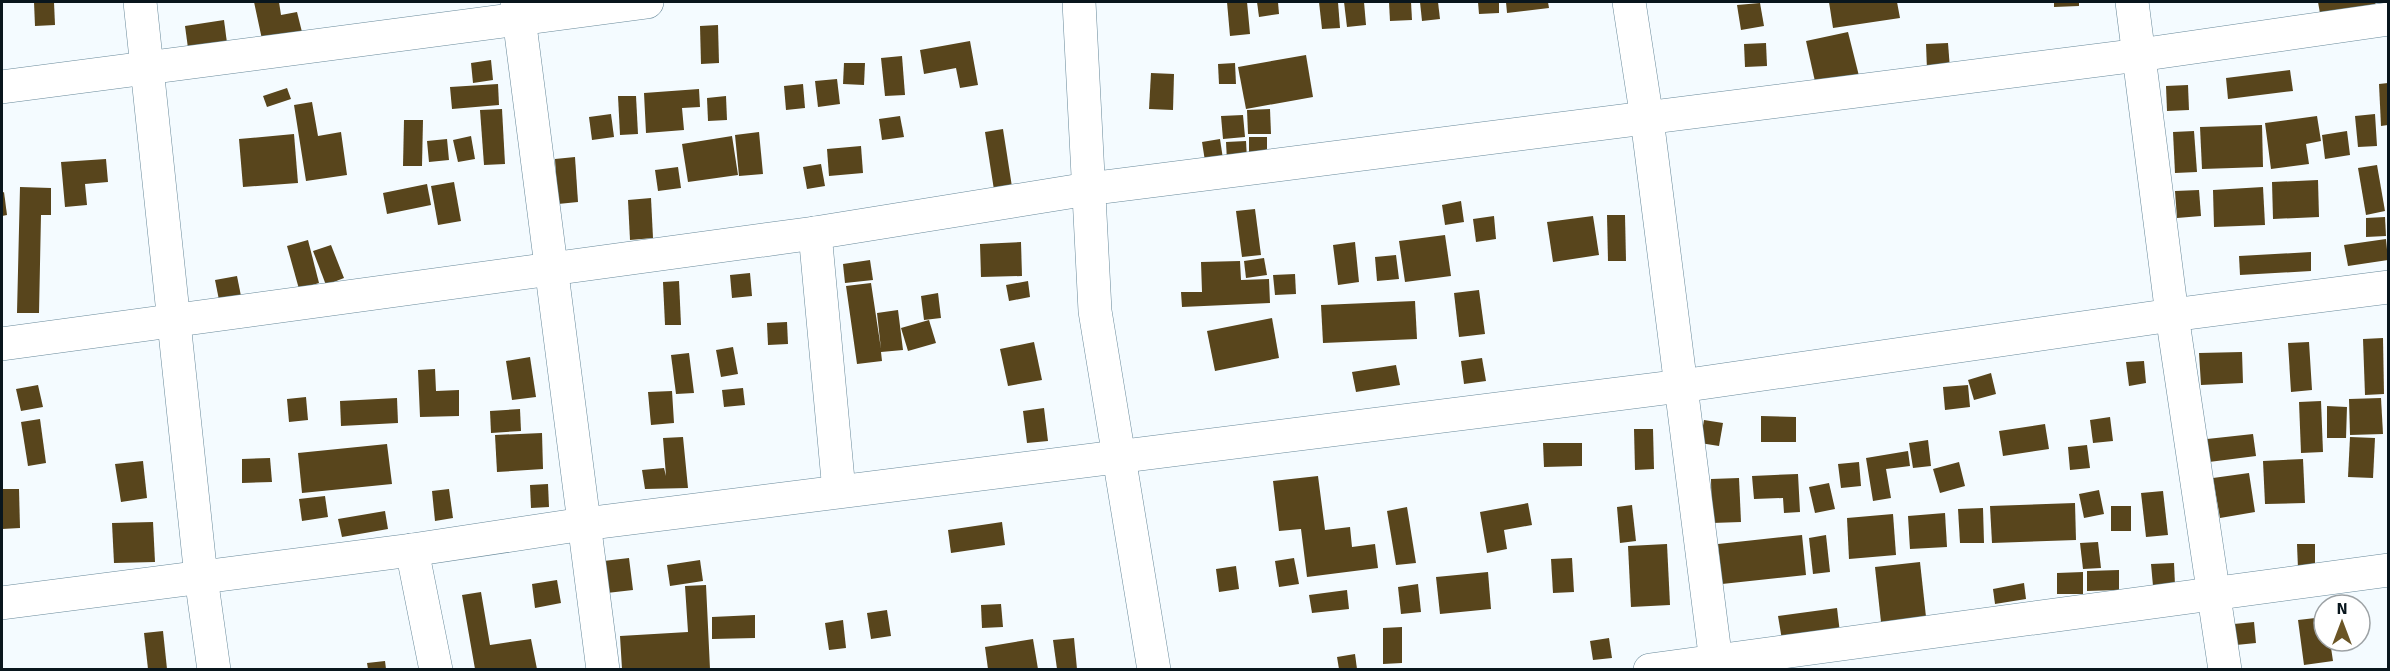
<svg xmlns="http://www.w3.org/2000/svg" width="2390" height="671" font-family="Signika,sans-serif">
	<rect width="100%" height="100%" fill="#f4fbff"/>
	<g fill="#58451c">
		<path d="M34 2H54L55 25 35 26Z"/>
		<path d="M254 2H279L281 15 297 12 303 36 263 44Z"/>
		<path d="M1227 2H1247L1250 34 1230 36Z"/>
		<path d="M1257 2H1278L1279 14 1259 17Z"/>
		<path d="M1319 2H1338L1340 28 1322 29Z"/>
		<path d="M1344 2H1364L1366 25 1347 27Z"/>
		<path d="M1389 2H1411L1412 20 1390 21Z"/>
		<path d="M1420 2H1438L1440 19 1422 21Z"/>
		<path d="M1478 2H1499V13L1479 14Z"/>
		<path d="M1506 2H1548L1549 8 1507 13Z"/>
		<path d="M1829 2H1897L1900 18 1833 28Z"/>
		<path d="M2054 2H2079V6L2054 7Z"/>
		<path d="M2318 2H2375L2377 9 2321 19Z"/>
		<path d="M1760 3 1764 26 1741 30 1737 5Z"/>
		<path d="M224 20 227 43 188 48 185 26Z"/>
		<path d="M718 25 719 63 701 64 700 26Z"/>
		<path d="M1848 32 1859 76 1816 86 1806 41Z"/>
		<path d="M970 41 978 85 960 88 956 68 924 74 920 50Z"/>
		<path d="M1766 43 1767 66 1745 67 1744 44Z"/>
		<path d="M1948 43 1950 69 1927 70 1926 44Z"/>
		<path d="M1306 55 1313 97 1246 109 1238 67Z"/>
		<path d="M902 56 905 95 885 96 881 58Z"/>
		<path d="M491 60 493 80 473 83 471 63Z"/>
		<path d="M844 63H865L864 85 843 84Z"/>
		<path d="M1235 63 1236 84H1219L1218 64Z"/>
		<path d="M2290 70 2293 91 2228 99 2226 78Z"/>
		<path d="M1151 73 1174 74 1173 110 1149 109Z"/>
		<path d="M837 79 840 104 818 107 815 81Z"/>
		<path d="M2388 83V125L2381 126 2379 84Z"/>
		<path d="M498 84 499 105 452 109 450 87Z"/>
		<path d="M803 84 805 108 786 110 784 86Z"/>
		<path d="M2188 85 2189 110 2167 111 2166 86Z"/>
		<path d="M287 88 291 99 267 107 263 96Z"/>
		<path d="M699 89 700 107 682 108 684 130 646 133 644 93Z"/>
		<path d="M618 96H636L638 134 620 135Z"/>
		<path d="M726 96 727 120 708 121 707 98Z"/>
		<path d="M312 102 318 136 341 132 347 175 306 181 294 105Z"/>
		<path d="M502 109 505 164 484 165 480 110Z"/>
		<path d="M1270 109 1271 134H1248L1247 110Z"/>
		<path d="M611 114 614 137 592 140 589 117Z"/>
		<path d="M2375 114 2377 146 2358 147 2355 116Z"/>
		<path d="M1243 115 1245 137 1223 139 1221 116Z"/>
		<path d="M900 116 904 137 882 140 879 119Z"/>
		<path d="M2317 116 2321 141 2306 144 2309 164 2271 169 2265 123Z"/>
		<path d="M404 120H423L422 166H403Z"/>
		<path d="M2262 125 2263 167 2202 169 2200 127Z"/>
		<path d="M1003 129 1012 187 994 190 985 132Z"/>
		<path d="M2194 131 2197 172 2175 173 2173 132Z"/>
		<path d="M2347 131 2350 155 2325 159 2322 135Z"/>
		<path d="M759 132 763 174 739 176 735 135Z"/>
		<path d="M294 134 298 183 243 187 239 139Z"/>
		<path d="M471 136 475 159 458 162 453 140Z"/>
		<path d="M732 136 738 175 688 182 682 144Z"/>
		<rect x="1249" y="137" width="18" height="22"/>
		<path d="M447 139 449 160 429 162 427 141Z"/>
		<path d="M1220 139 1223 159 1205 161 1202 142Z"/>
		<path d="M1246 141 1247 159 1227 161 1226 142Z"/>
		<path d="M861 146 863 173 829 176 827 149Z"/>
		<path d="M575 157 578 202 558 204 555 159Z"/>
		<path d="M106 159 108 182 85 184 87 205 65 207 61 162Z"/>
		<path d="M821 164 825 186 807 189 803 167Z"/>
		<path d="M2377 165 2385 211 2366 215 2358 168Z"/>
		<path d="M678 167 681 188 658 191 655 170Z"/>
		<path d="M2318 180 2319 217 2273 219 2272 182Z"/>
		<path d="M454 182 461 221 438 225 431 186Z"/>
		<path d="M427 184 431 205 387 214 383 193Z"/>
		<path d="M20 187 51 188V215H41L39 313H17Z"/>
		<path d="M2263 187 2265 225 2214 227 2213 190Z"/>
		<path d="M2199 190 2201 216 2177 218 2175 191Z"/>
		<path d="M4 192 7 215 2 216V193Z"/>
		<path d="M651 198 653 238 630 240 628 200Z"/>
		<path d="M1461 201 1464 222 1445 225 1442 205Z"/>
		<path d="M1255 209 1261 255 1242 257 1236 211Z"/>
		<path d="M1607 215H1625L1626 261H1608Z"/>
		<path d="M1494 216 1496 239 1476 242 1473 219Z"/>
		<path d="M1593 216 1599 255 1553 262 1547 222Z"/>
		<path d="M2385 217 2386 236 2366 237V218Z"/>
		<path d="M1445 235 1451 276 1405 282 1399 241Z"/>
		<path d="M2386 239 2388 260 2348 266 2344 245Z"/>
		<path d="M308 240 319 283 299 289 287 246Z"/>
		<path d="M1021 242 1022 276 981 277 980 244Z"/>
		<path d="M1355 242 1359 282 1338 285 1333 245Z"/>
		<path d="M331 245 344 278 326 285 313 251Z"/>
		<path d="M2311 252V271L2240 275 2239 256Z"/>
		<path d="M1396 255 1399 279 1377 281 1375 257Z"/>
		<path d="M1264 258 1267 275 1246 278 1244 261Z"/>
		<path d="M870 260 873 280 845 283 843 264Z"/>
		<path d="M1240 261 1241 280 1269 279 1270 303 1182 307 1181 292H1202L1201 262Z"/>
		<path d="M750 273 752 296 732 298 730 275Z"/>
		<path d="M1295 274 1296 294 1275 295 1273 275Z"/>
		<path d="M237 276 241 296 219 300 215 280Z"/>
		<path d="M679 281 681 325H665L663 282Z"/>
		<path d="M1028 281 1030 297 1009 301 1006 285Z"/>
		<path d="M871 283 881 349 877 313 898 310 903 350 881 352 882 361 857 364 846 286Z"/>
		<path d="M1479 290 1485 334 1459 337 1454 293Z"/>
		<path d="M938 293 941 318 924 320 921 296Z"/>
		<path d="M1415 301 1417 339 1323 343 1321 305Z"/>
		<path d="M1272 318 1279 358 1215 371 1207 331Z"/>
		<path d="M929 320 936 343 908 351 901 328Z"/>
		<path d="M787 322 788 344 768 345 767 323Z"/>
		<path d="M2383 338 2384 394 2365 395 2363 339Z"/>
		<path d="M1034 342 1042 380 1008 386 1000 349Z"/>
		<path d="M2309 342 2312 390 2291 392 2288 343Z"/>
		<path d="M733 347 738 374 721 377 716 350Z"/>
		<path d="M2242 352 2243 383 2201 385 2199 353Z"/>
		<path d="M689 353 694 393 676 394 671 355Z"/>
		<path d="M530 357 536 397 512 400 506 361Z"/>
		<path d="M1482 358 1486 381 1464 384 1461 361Z"/>
		<path d="M2144 361 2146 383 2129 386 2126 362Z"/>
		<path d="M1396 365 1400 385 1356 392 1352 372Z"/>
		<path d="M435 369 436 391 459 390V416L420 417 418 370Z"/>
		<path d="M1991 373 1996 394 1974 400 1968 380Z"/>
		<path d="M38 385 43 407 21 411 16 389Z"/>
		<path d="M1968 385 1970 407 1945 410 1943 387Z"/>
		<path d="M743 388 745 405 724 407 722 390Z"/>
		<path d="M672 391 674 423 651 425 648 392Z"/>
		<path d="M306 397 308 420 289 422 287 399Z"/>
		<path d="M397 398 398 423 341 426 340 401Z"/>
		<path d="M2381 398 2383 434 2350 435 2349 399Z"/>
		<path d="M2321 401 2323 452 2301 453 2299 402Z"/>
		<path d="M2327 406 2347 407 2346 438H2327Z"/>
		<path d="M1044 408 1048 441 1027 443 1023 411Z"/>
		<path d="M520 409 521 431 491 433 490 411Z"/>
		<path d="M1761 416 1796 417V442H1761Z"/>
		<path d="M2110 417 2113 441 2093 443 2090 420Z"/>
		<path d="M40 419 46 463 28 466 21 422Z"/>
		<path d="M1704 420 1723 423 1719 446 1700 443Z"/>
		<path d="M2045 424 2049 449 2003 456 1999 431Z"/>
		<path d="M1634 429H1653L1654 469 1635 470Z"/>
		<path d="M542 433 543 469 497 472 495 435Z"/>
		<path d="M2253 434 2256 456 2209 462 2207 439Z"/>
		<path d="M683 437 688 488 645 489 642 470 664 468 666 476 663 438Z"/>
		<path d="M2350 437 2375 438 2373 478 2348 477Z"/>
		<path d="M1928 440 1931 466 1913 468 1909 443Z"/>
		<path d="M1543 443H1582V466L1544 467Z"/>
		<path d="M387 444 392 484 302 493 298 453Z"/>
		<path d="M2087 445 2090 468 2070 470 2068 447Z"/>
		<path d="M1908 451 1910 466 1886 469 1891 498 1873 501 1866 458Z"/>
		<path d="M270 458 272 482 242 483V459Z"/>
		<path d="M2303 459 2305 503 2265 504 2263 461Z"/>
		<path d="M143 461 147 498 121 502 115 464Z"/>
		<path d="M1859 462 1861 486 1841 488 1838 464Z"/>
		<path d="M1959 462 1965 486 1940 493 1933 469Z"/>
		<path d="M2249 473 2255 512 2220 518 2213 478Z"/>
		<path d="M1798 474 1800 512 1784 513 1783 498 1754 499 1752 476Z"/>
		<path d="M1318 476 1325 530 1350 527 1352 547 1375 544 1378 568 1307 577 1301 529 1279 531 1273 481Z"/>
		<path d="M1739 478 1741 522 1712 523 1711 479Z"/>
		<path d="M1829 483 1835 509 1815 513 1809 487Z"/>
		<path d="M548 484 549 507 531 508 530 485Z"/>
		<path d="M2 489H19L20 528 2 529Z"/>
		<path d="M449 489 453 518 435 521 432 491Z"/>
		<path d="M2099 490 2104 514 2084 518 2079 494Z"/>
		<path d="M2163 491 2168 535 2146 537 2141 493Z"/>
		<path d="M325 496 328 517 302 521 299 499Z"/>
		<path d="M1528 503 1532 525 1504 530 1507 549 1487 553 1480 512Z"/>
		<path d="M2075 503 2076 540 1992 543 1990 506Z"/>
		<path d="M1632 505 1636 541 1620 543 1617 507Z"/>
		<rect x="2111" y="506" width="20" height="25"/>
		<path d="M1407 507 1416 563 1396 565 1387 511Z"/>
		<path d="M1983 508 1984 543H1960L1958 509Z"/>
		<path d="M385 511 388 529 342 537 338 519Z"/>
		<path d="M1945 513 1947 547 1910 549 1908 516Z"/>
		<path d="M1893 514 1896 555 1849 559 1847 518Z"/>
		<path d="M153 522 155 562 114 563 112 523Z"/>
		<path d="M1002 522 1005 545 951 553 948 530Z"/>
		<path d="M1802 535 1806 575 1722 584 1718 544Z"/>
		<path d="M1826 535 1830 572 1813 574 1809 538Z"/>
		<path d="M2098 542 2101 568 2083 569 2080 543Z"/>
		<path d="M1667 544 1670 605 1631 607 1628 546Z"/>
		<path d="M2297 544H2315V569H2298Z"/>
		<path d="M629 558 633 590 598 594 595 562Z"/>
		<path d="M1294 558 1299 584 1279 587 1275 561Z"/>
		<path d="M1572 558 1574 592 1553 593 1551 559Z"/>
		<path d="M700 560 703 581 670 586 667 565Z"/>
		<path d="M1920 562 1926 617 1881 622 1875 567Z"/>
		<path d="M2174 563 2175 585 2153 586 2151 564Z"/>
		<path d="M1236 566 1239 589 1219 592 1216 569Z"/>
		<path d="M2119 570V590L2087 591V571Z"/>
		<path d="M1488 572 1491 609 1440 614 1436 577Z"/>
		<path d="M2083 572V594H2057V573Z"/>
		<path d="M557 580 561 603 535 608 532 584Z"/>
		<path d="M2024 583 2026 599 1995 604 1993 589Z"/>
		<path d="M1418 584 1421 612 1401 614 1398 587Z"/>
		<path d="M706 585 710 669H622L620 636 688 632 685 586Z"/>
		<path d="M1347 590 1349 609 1312 613 1309 595Z"/>
		<path d="M481 592 490 645 531 639 537 669H475L462 595Z"/>
		<path d="M1001 604 1003 627 982 628 981 605Z"/>
		<path d="M1837 608 1840 633 1782 640 1778 616Z"/>
		<path d="M887 610 891 636 871 639 867 613Z"/>
		<path d="M755 615V638L712 639V617Z"/>
		<path d="M2324 617V641H2330L2333 661 2304 665 2298 620Z"/>
		<path d="M843 620 846 648 829 650 825 623Z"/>
		<path d="M2254 622 2256 643 2236 645 2234 624Z"/>
		<path d="M1402 627V663L1383 664V628Z"/>
		<path d="M163 631 167 669H148L144 633Z"/>
		<path d="M1074 638 1077 669H1057L1053 640Z"/>
		<path d="M1609 638 1612 658 1593 660 1590 641Z"/>
		<path d="M1033 639 1038 669H988L985 647Z"/>
		<path d="M1355 654 1357 669H1339L1337 657Z"/>
		<path d="M385 661 386 669H368L367 663Z"/>
	</g>
	<g fill="none" stroke-linecap="round" stroke-linejoin="round">
		<g stroke="#68899a" stroke-width="34">
			<g id="minor">
				<path d="M140 2 201 577 214 670"/>
				<path d="M517 2 603 670"/>
				<path d="M1079 2 1095 311 1154 670"/>
				<path d="M1629 2 1647 119 1717 670"/>
				<path d="M2132 2 2172 315 2225 670"/>
				<path d="M2 87 647 2"/>
				<path d="M815 233 839 491"/>
				<path d="M2 344 815 233 1088 189 2139 55 2388 19"/>
				<path d="M412 550 436 670"/>
				<path d="M2 603 412 550 584 524 1681 386 2172 315 2388 287"/>
				<path d="M1650 670 2388 570"/>
			</g>
		</g>
		<use href="#minor" stroke="#fff" stroke-width="33"/>
	</g>
	<rect width="2390" height="671" fill="none" stroke="#09161d" stroke-width="6"/>
	<g transform="translate(2342 623)"><circle r="28" fill="#ffffff" stroke="#9da2a5" stroke-width="1.5"/>
	<path d="M0-4.5L10 22L0 15L-10 22Z" fill="#6b5525"/>
	<text y="-9" font-size="16" font-weight="bold" text-anchor="middle" fill="#09161d">N</text>
	</g>
</svg>
